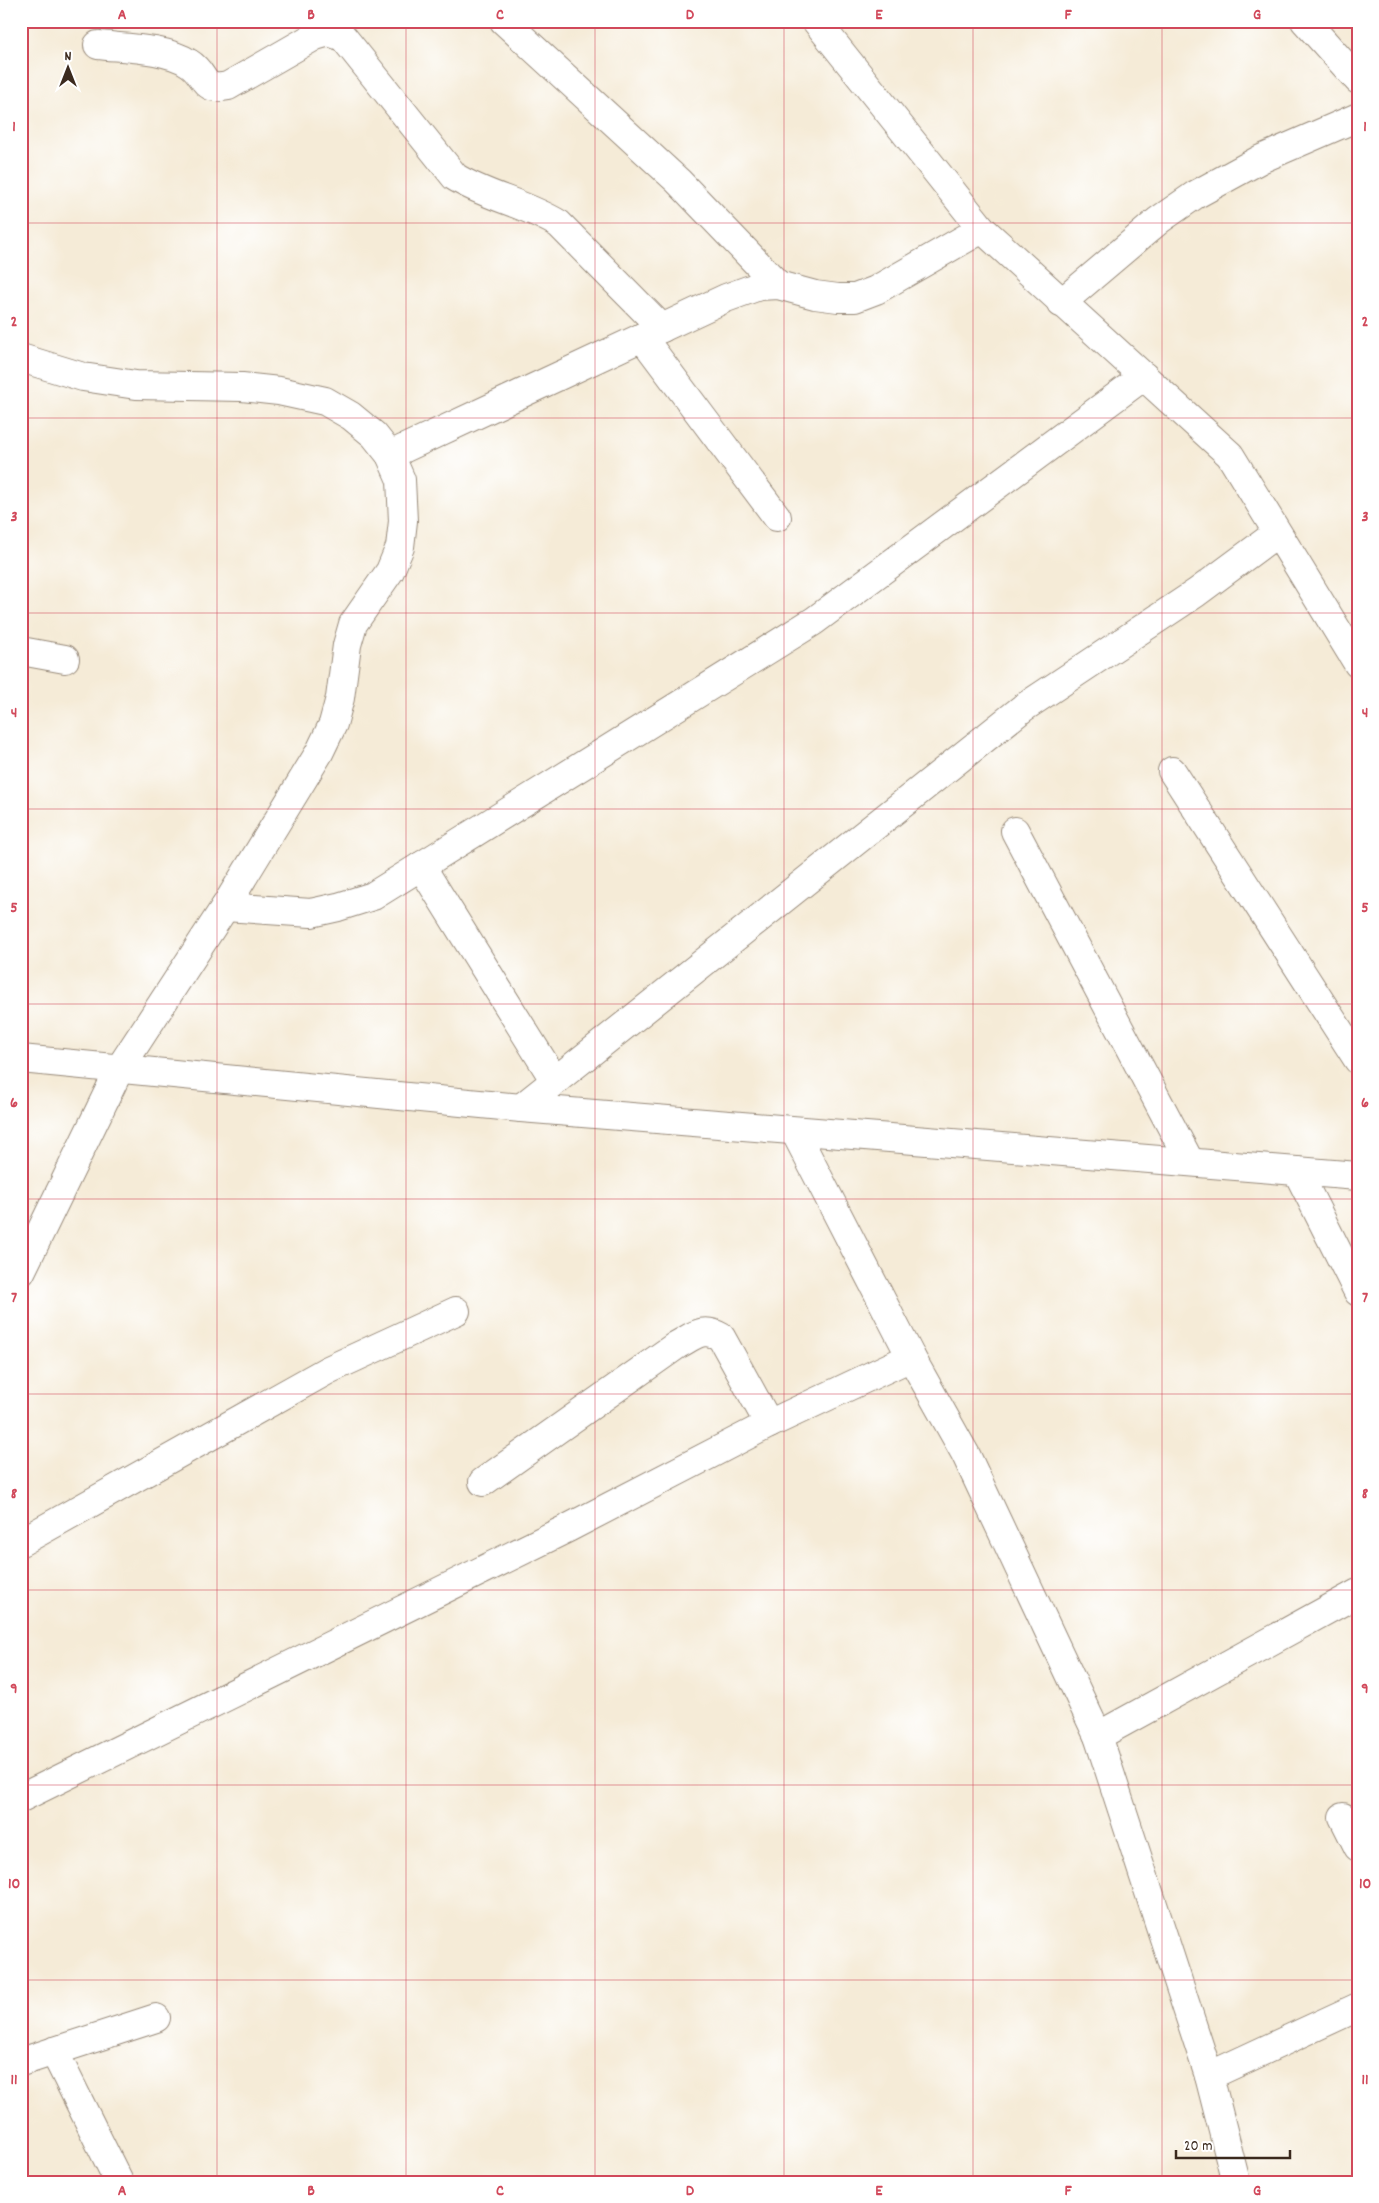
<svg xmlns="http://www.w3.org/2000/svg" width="1379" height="2203" font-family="Dekko,sans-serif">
	<rect width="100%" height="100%" fill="#fff"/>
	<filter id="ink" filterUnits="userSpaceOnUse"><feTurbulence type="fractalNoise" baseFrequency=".02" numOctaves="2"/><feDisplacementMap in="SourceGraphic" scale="10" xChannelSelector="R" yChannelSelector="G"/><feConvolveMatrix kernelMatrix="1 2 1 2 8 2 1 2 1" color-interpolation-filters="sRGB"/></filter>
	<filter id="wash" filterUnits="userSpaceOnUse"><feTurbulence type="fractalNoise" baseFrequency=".0096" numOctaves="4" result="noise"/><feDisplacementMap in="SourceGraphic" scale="20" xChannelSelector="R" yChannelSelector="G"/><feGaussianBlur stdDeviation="1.12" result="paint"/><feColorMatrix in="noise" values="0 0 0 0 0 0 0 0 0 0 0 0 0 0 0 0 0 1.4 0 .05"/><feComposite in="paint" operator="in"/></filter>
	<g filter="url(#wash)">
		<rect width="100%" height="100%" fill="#f5ebd7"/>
	</g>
	<g filter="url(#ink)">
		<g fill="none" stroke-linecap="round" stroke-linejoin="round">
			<g stroke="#988a7a" stroke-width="30">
				<g id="minor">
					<path d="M504 21 678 181 778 285"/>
					<path d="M1305 21 1358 80"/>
					<path d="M98 45C125 48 166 48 189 63 207 74 200 92 228 86L315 36 329 32 343 37 455 177C487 197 525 203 559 224L662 328"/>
					<path d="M1061 303 1159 220 1195 195 1261 159 1358 117"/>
					<path d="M642 337 777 517"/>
					<path d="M21 358 83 377 136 385 242 387 279 391 325 401 351 416 374 435 390 455 401 480 403 521 400 547 390 571 353 624 347 645 340 698 333 724 319 753 225 907 120 1068 21 1272"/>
					<path d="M390 455 726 298 759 286 778 285 815 295 838 298H855L876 290 982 229"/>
					<path d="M21 651 65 659"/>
					<path d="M1172 771 1358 1060"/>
					<path d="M1015 831 1190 1162"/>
					<path d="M421 866 555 1081"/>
					<path d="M225 907 311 913 338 907 373 896 814 621 1144 376"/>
					<path d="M521 1108 1023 708 1196 593 1277 533"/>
					<path d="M795 1132 911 1357 966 1455 1098 1736 1209 2076 1236 2182"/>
					<path d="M1297 1171 1358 1292"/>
					<path d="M483 1482 677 1345C694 1336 703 1326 721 1337L769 1424"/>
					<path d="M21 1542 328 1370 456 1311"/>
					<path d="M1098 1736 1358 1593"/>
					<path d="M21 1798 568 1528 769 1424 911 1357"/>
					<path d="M1343 1817 1358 1847"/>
					<path d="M54 2051 119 2182"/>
					<path d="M21 2062 156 2018"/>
					<path d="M1209 2076 1358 2007"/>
				</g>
			</g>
			<g stroke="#988a7a" stroke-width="30">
				<g id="tertiary">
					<path d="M816 21 982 229 1230 455 1358 664"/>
					<path d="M21 1059 521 1108 1358 1176"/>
				</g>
			</g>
			<use href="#minor" stroke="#fff" stroke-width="28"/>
			<use href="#tertiary" stroke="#fff" stroke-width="28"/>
		</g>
	</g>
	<path fill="none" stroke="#d1495b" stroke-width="1" stroke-opacity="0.55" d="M217 21V2182M406 21V2182M595 21V2182M784 21V2182M973 21V2182M1162 21V2182M21 223H1358M21 418H1358M21 613H1358M21 809H1358M21 1004H1358M21 1199H1358M21 1394H1358M21 1590H1358M21 1785H1358M21 1980H1358"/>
	<rect width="1379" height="2203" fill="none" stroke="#fff" stroke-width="55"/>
	<g transform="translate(68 68)" stroke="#ffffff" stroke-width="4" paint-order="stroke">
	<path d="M0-4L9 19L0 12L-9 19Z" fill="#3b2a1e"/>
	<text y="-8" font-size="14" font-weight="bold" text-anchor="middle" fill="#3b2a1e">N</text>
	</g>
	<path d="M1176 2150v8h114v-8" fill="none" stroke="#3b2a1e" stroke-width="2.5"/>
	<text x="1184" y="2150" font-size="15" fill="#3b2a1e" stroke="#ffffff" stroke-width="4" paint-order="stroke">20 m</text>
	<rect x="28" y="28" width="1324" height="2148" fill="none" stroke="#d1495b" stroke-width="2"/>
	<g font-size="16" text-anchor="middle" font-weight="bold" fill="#d1495b">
		<text x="122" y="19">A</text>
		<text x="311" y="19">B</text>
		<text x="500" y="19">C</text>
		<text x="690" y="19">D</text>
		<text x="879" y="19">E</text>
		<text x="1068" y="19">F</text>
		<text x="1257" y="19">G</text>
		<text x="14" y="131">1</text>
		<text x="1365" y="131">1</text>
		<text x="14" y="326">2</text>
		<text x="1365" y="326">2</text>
		<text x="14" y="521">3</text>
		<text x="1365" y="521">3</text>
		<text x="14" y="717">4</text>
		<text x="1365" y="717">4</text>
		<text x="14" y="912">5</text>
		<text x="1365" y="912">5</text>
		<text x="14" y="1107">6</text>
		<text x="1365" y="1107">6</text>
		<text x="14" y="1302">7</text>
		<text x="1365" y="1302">7</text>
		<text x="14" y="1498">8</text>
		<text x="1365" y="1498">8</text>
		<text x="14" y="1693">9</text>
		<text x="1365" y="1693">9</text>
		<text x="14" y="1888">10</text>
		<text x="1365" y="1888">10</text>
		<text x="14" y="2084">11</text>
		<text x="1365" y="2084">11</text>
		<text x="122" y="2195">A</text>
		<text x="311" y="2195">B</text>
		<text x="500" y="2195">C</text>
		<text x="690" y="2195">D</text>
		<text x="879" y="2195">E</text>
		<text x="1068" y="2195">F</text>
		<text x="1257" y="2195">G</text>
	</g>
</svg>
